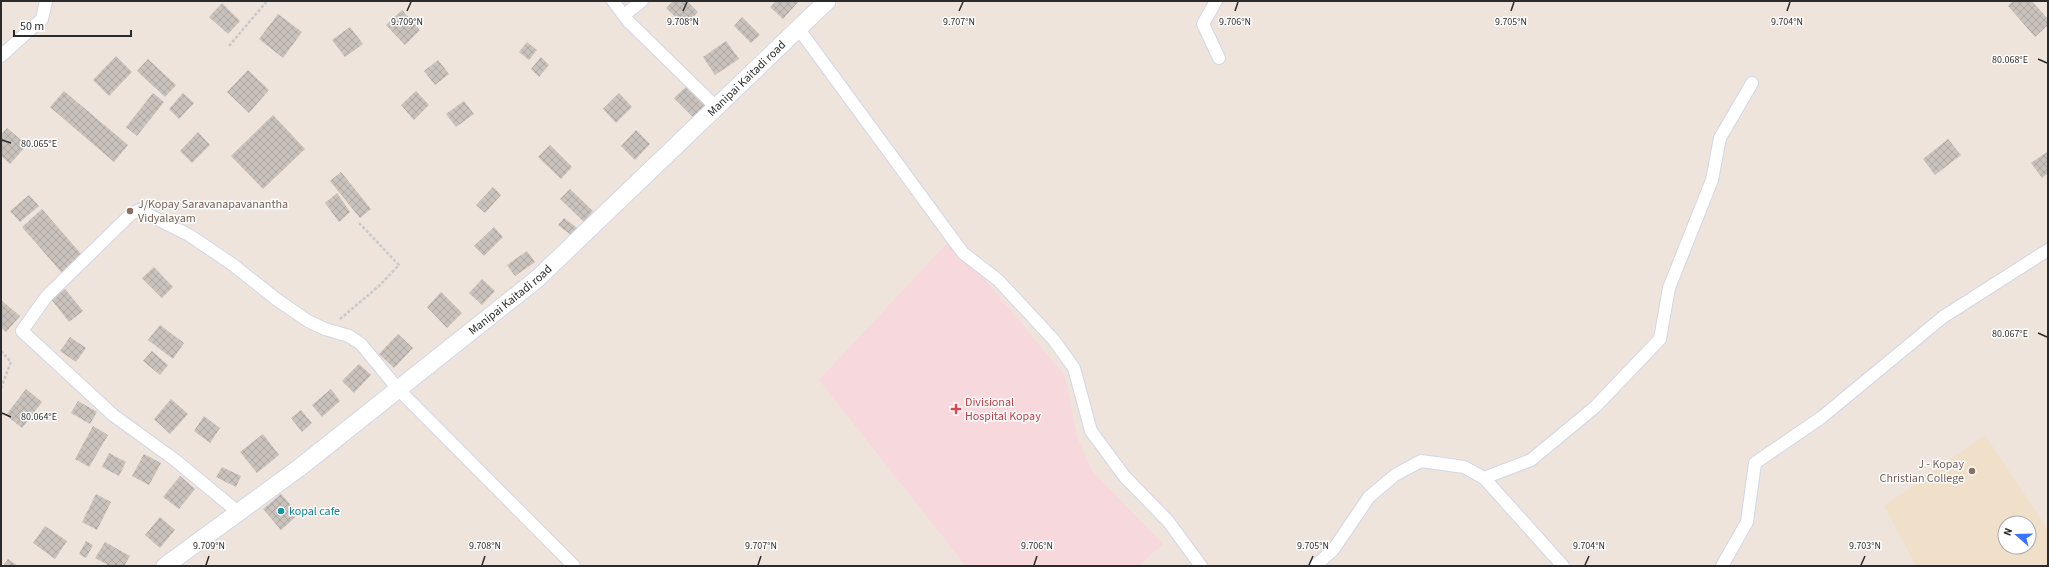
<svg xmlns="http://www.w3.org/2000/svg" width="2049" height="567" font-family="'Source Sans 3',sans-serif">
	<defs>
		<pattern id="building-cross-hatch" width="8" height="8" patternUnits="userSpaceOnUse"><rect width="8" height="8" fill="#c9c1bb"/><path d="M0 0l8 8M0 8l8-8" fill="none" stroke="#ada6a1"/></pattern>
	</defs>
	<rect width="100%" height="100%" fill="#eee4db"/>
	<path fill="#f1e0c9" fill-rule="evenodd" d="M1985 435 2048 529V566H1916L1884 506ZM2005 523H2029V547H2005Z"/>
	<path fill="#f6d8dd" d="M951 239 1065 376 1077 437 1092 471 1163 544 1138 566H966L819 380Z"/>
	<g fill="url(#building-cross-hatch)">
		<path d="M673 1H687L698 12 685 26 666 8Z"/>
		<path d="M776 1H799L783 19 770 7Z"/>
		<path d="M2013 1H2032L2048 19V25L2035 37 2008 6Z"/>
		<path d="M222 3 240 21 228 34 209 17Z"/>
		<path d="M402 10 420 30 405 45 386 25Z"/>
		<path d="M278 14 302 32 283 58 259 39Z"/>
		<path d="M742 17 760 35 751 43 734 26Z"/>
		<path d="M350 27 363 44 345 57 332 40Z"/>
		<path d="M726 41 739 59 715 75 703 57Z"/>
		<path d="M527 42 537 50 529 60 519 52Z"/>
		<path d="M116 56 132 72 109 96 93 80Z"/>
		<path d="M541 57 549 65 539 77 531 69Z"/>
		<path d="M148 59 176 85 165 97 137 71Z"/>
		<path d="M438 60 449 74 435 85 424 71Z"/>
		<path d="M248 70 269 90 249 113 227 92Z"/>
		<path d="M688 85 707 105 694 118 674 98Z"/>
		<path d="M64 91 128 145 114 162 50 107Z"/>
		<path d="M416 91 429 105 414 120 401 105Z"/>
		<path d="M153 93 164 102 137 136 126 127Z"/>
		<path d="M183 93 194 103 179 119 169 109Z"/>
		<path d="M619 93 632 107 616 123 603 109Z"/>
		<path d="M464 101 474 114 456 127 446 114Z"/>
		<path d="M273 115 305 149 263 189 231 156Z"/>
		<path d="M7 128 27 145 10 164 1 156V135Z"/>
		<path d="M636 130 650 144 635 160 621 146Z"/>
		<path d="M198 132 210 145 192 163 180 151Z"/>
		<path d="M1948 139 1961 155 1935 175 1923 159Z"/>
		<path d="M550 145 572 167 561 179 538 157Z"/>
		<path d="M2047 152 2048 173 2042 178 2031 163Z"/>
		<path d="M341 172 371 209 360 218 330 181Z"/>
		<path d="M493 187 501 195 485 213 476 205Z"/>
		<path d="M570 189 593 211 584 222 560 199Z"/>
		<path d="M337 193 350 212 339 222 325 203Z"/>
		<path d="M29 195 39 206 20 222 10 211Z"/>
		<path d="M42 209 82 255 62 273 22 227Z"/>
		<path d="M564 218 577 228 571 235 558 225Z"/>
		<path d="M494 227 503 237 484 256 474 246Z"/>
		<path d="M527 251 535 262 515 276 507 265Z"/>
		<path d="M154 267 173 287 162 298 142 278Z"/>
		<path d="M482 279 495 291 482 305 469 293Z"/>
		<path d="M65 289 83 311 69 322 51 299Z"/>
		<path d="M441 292 462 313 447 328 427 307Z"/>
		<path d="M1 300 20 316 6 332 1 328Z"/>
		<path d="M160 325 184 343 173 359 148 340Z"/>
		<path d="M398 334 413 348 394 368 379 354Z"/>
		<path d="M70 337 86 348 76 362 60 351Z"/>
		<path d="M152 351 168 365 160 375 143 361Z"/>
		<path d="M359 364 371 375 354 393 342 381Z"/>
		<path d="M26 389 42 402 22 428 6 415Z"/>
		<path d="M331 389 340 401 322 417 312 405Z"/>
		<path d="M171 399 188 414 170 434 154 419Z"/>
		<path d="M78 401 97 412 90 424 71 413Z"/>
		<path d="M301 410 312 423 302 432 291 418Z"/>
		<path d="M204 416 220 428 210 443 194 431Z"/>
		<path d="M93 426 108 435 89 467 75 459Z"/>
		<path d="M263 434 279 455 257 473 240 452Z"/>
		<path d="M109 453 126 462 119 476 102 467Z"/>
		<path d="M144 454 161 463 149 485 132 476Z"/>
		<path d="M222 467 241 476 236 487 216 477Z"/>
		<path d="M180 476 195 489 179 509 163 497Z"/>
		<path d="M96 494 111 502 97 530 82 522Z"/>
		<path d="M281 494 299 514 281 530 263 509Z"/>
		<path d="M160 517 175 530 160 548 145 535Z"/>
		<path d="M45 526 67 541 55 559 33 543Z"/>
		<path d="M86 541 93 545 86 558 79 554Z"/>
		<path d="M105 542 130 556 124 566H110L95 558Z"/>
		<path d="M8 559 18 566H3Z"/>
	</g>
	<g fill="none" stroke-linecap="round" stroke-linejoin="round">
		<g stroke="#d0d7e5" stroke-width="14">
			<g id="minor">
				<path d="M613 1 628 21 716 107"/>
				<path d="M1216 1 1203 24 1219 58"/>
				<path d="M624 15 642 1"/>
				<path d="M798 28 963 253 998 280 1053 339 1074 368 1091 431 1125 477 1168 521 1201 566"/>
				<path d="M1 56 42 19 46 1"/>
				<path d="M1484 478 1563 566"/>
				<path d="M238 512 175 460 113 415 22 331 46 297 131 214 139 210 189 235 232 264 276 299 308 321 325 329 349 336 361 344 398 389 574 566"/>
				<path d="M1315 566 1333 550 1369 497 1395 475 1421 461 1464 467 1484 478 1531 460 1595 407 1660 339 1669 288 1712 180 1720 138 1752 83"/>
				<path d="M1722 566 1747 522 1755 463 1822 417 1943 317 2048 250"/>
			</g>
		</g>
		<g stroke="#d0d7e5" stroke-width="19">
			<g id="secondary">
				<path id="s1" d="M165 566 299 468 537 279 827 1"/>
			</g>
		</g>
		<g stroke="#c8c8c8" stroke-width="2.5" stroke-dasharray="3 2" stroke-linecap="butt">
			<path d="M229 46 267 1"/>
			<path d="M340 319 379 286 399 265 358 222"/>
			<path d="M1 351 11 362 1 388"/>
		</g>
		<use href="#minor" stroke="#fff" stroke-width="12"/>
		<use href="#secondary" stroke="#fff" stroke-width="17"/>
	</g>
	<path fill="none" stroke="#2b2b2b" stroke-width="1.5" d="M407 11 411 2M683 11 687 2M959 11 963 2M1235 11 1238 2M1511 11 1514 2M1787 11 1790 2M2038 59 2047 63M2 140 11 143M2038 333 2047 337M2 413 11 417M206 565 209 556M482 565 485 556M758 565 761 556M1034 565 1037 556M1309 565 1313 556M1585 565 1589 556M1861 565 1865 556"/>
	<g fill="#8d6e63" stroke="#fff" stroke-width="1.5">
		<circle cx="130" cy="211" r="4"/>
		<circle cx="1972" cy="471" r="4"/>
	</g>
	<path fill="#e0444e" stroke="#fff" stroke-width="1.5" d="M954 403h4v4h4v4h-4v4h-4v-4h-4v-4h4z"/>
	<circle fill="#0f9aa8" stroke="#fff" stroke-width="1.5" cx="281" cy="511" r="4"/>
	<g text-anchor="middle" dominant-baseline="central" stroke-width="3" stroke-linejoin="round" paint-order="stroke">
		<g font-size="12" fill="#2b2b2b" stroke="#fff">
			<text stroke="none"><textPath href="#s1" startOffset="760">Manipai Kaitadi road</textPath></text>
			<text stroke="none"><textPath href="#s1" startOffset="436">Manipai Kaitadi road</textPath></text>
		</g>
		<g font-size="12" fill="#785e54" stroke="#fff" text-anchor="start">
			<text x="138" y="204">J/Kopay Saravanapavanantha<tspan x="138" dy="14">Vidyalayam</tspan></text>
			<text x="1964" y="464" text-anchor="end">J - Kopay<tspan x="1964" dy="14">Christian College</tspan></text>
		</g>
		<g font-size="12" fill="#be3a42" stroke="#fff" text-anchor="start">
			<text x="965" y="402">Divisional<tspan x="965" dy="14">Hospital Kopay</tspan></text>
		</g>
		<g font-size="12" fill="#0d838f" stroke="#fff" text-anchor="start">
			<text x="289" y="511">kopal cafe</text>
		</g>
	</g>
	<g font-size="10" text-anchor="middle" fill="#2b2b2b" stroke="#fff" stroke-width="3" stroke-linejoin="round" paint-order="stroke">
		<text x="407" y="25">9.709°N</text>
		<text x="683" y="25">9.708°N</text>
		<text x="959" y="25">9.707°N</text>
		<text x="1235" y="25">9.706°N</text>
		<text x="1511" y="25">9.705°N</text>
		<text x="1787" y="25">9.704°N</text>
		<text x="2010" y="63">80.068°E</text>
		<text x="39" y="147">80.065°E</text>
		<text x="2010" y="337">80.067°E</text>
		<text x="39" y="420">80.064°E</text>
		<text x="209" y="549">9.709°N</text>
		<text x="485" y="549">9.708°N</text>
		<text x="761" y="549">9.707°N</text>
		<text x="1037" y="549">9.706°N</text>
		<text x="1313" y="549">9.705°N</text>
		<text x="1589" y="549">9.704°N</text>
		<text x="1865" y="549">9.703°N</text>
	</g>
	<rect width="2049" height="567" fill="none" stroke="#2b2b2b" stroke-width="4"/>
	<g transform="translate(2017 535) rotate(290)"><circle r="19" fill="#ffffff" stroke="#aaaaaa"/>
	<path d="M0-3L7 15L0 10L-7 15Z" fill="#3773ff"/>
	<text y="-6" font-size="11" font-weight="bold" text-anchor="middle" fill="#2b2b2b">N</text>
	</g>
	<path d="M14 30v6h117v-6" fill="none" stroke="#2b2b2b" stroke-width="2"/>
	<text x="20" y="30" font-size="12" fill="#2b2b2b" stroke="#ffffff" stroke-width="3" paint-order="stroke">50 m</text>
</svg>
